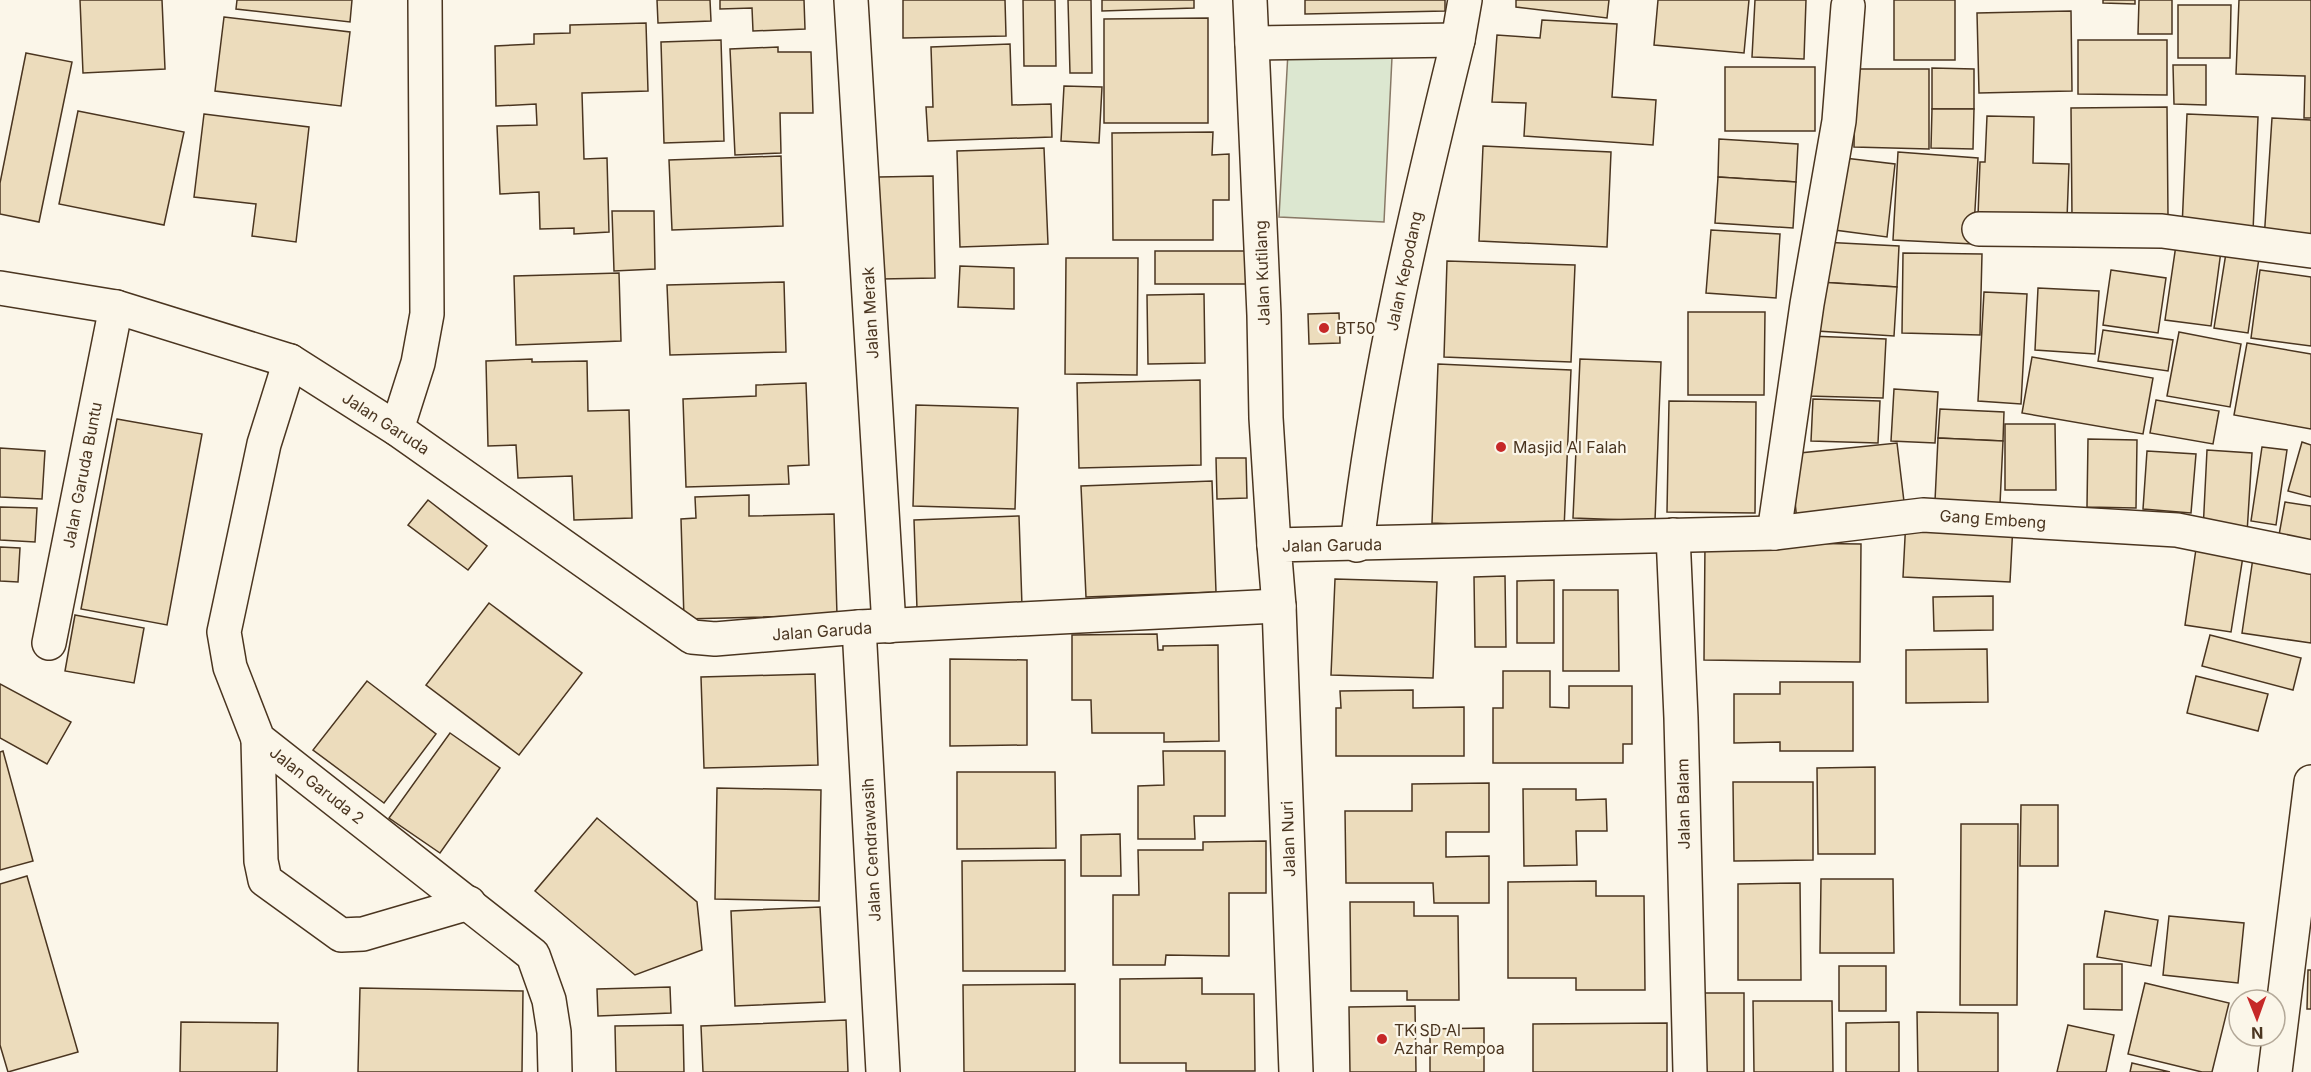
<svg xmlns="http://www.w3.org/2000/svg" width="2311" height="1072" font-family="Inter,sans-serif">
	<rect width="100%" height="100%" fill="#fbf6e9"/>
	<path fill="#dce7d0" stroke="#887966" stroke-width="1.5" d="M1288 52 1392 57 1384 222 1279 217Z"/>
	<g fill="#ecdcbc" stroke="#4a3520" stroke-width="1.5">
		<path d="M80 0H162L165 69 83 73Z"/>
		<path d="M237 0H352L350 22 236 9Z"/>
		<path d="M657 0H710L711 21 658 23Z"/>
		<path d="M720 0H804L805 29 753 31 752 8 720 9Z"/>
		<path d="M903 0H1005L1006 36 903 38Z"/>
		<path d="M1023 0H1055L1056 66H1024Z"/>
		<path d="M1068 0H1091L1092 73H1070Z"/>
		<path d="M1102 0H1194V8L1102 11Z"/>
		<path d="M1305 0H1445V11L1305 14Z"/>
		<path d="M1516 0H1609L1607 18 1516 7Z"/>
		<path d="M1658 0H1749L1744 53 1654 45Z"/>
		<path d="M1755 0H1806L1804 59 1752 57Z"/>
		<rect x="1894" y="0" width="61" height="60"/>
		<path d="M2103 0H2135V4L2103 3Z"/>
		<path d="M2139 0H2172V34H2138Z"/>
		<path d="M2239 0H2311V118H2304L2305 76 2236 74Z"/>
		<path d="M2178 5H2231L2230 58H2178Z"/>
		<path d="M2071 11 2072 91 1979 93 1977 13Z"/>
		<path d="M224 17 350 32 341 106 215 91Z"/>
		<path d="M1208 18V123H1104V19Z"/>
		<path d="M1542 20 1617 24 1612 97 1656 100 1653 145 1524 136 1526 103 1492 102 1497 35 1540 38Z"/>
		<path d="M646 23 648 91 582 93 584 159 607 158 609 232 574 234V228L540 229 539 192 500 194 497 126 537 125 536 104 496 106 495 46 534 44V34L570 33V25Z"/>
		<path d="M721 40 724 141 664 143 661 42Z"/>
		<path d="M2078 40H2167V95L2078 94Z"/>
		<path d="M1010 44 1012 105 1051 104 1052 137 928 141 926 107H933L931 47Z"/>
		<path d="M778 47V52H811L813 113H780L781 153 735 155 730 49Z"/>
		<path d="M26 53 72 62 39 222 0 214V183Z"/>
		<path d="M2173 65H2206V105L2174 104Z"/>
		<rect x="1725" y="67" width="90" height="64"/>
		<path d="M1932 68 1974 69V109H1932Z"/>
		<path d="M1855 69H1929V149L1854 147Z"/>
		<path d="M1064 86 1102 87 1099 143 1061 141Z"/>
		<path d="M2167 107 2168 216 2072 217 2071 108Z"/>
		<path d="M1932 109H1974L1973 149 1931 148Z"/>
		<path d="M78 111 184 132 164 225 59 204Z"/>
		<path d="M204 114 309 127 296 242 252 236 256 204 194 197Z"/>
		<path d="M2187 114 2258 117 2253 231 2182 228Z"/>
		<path d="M1987 116 2034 117 2033 163 2069 164 2067 219 1978 216 1980 162H1985Z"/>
		<path d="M2272 118 2311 120V244L2264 240Z"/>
		<path d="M1213 132 1212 155 1229 154V200H1213V240H1113L1112 133Z"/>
		<path d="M1719 139 1798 144 1796 182 1718 177Z"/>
		<path d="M1483 146 1611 152 1607 247 1479 241Z"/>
		<path d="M1044 148 1048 244 960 247 957 151Z"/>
		<path d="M1898 152 1978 158 1973 244 1893 240Z"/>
		<path d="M781 156 783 226 672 230 669 160Z"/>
		<path d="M1836 157 1895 164 1887 237 1827 229Z"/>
		<path d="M933 176 935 278 881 279 879 177Z"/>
		<path d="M1718 177 1796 182 1793 228 1715 223Z"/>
		<path d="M612 211H654L655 269 614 271Z"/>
		<path d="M1711 230 1780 234 1776 298 1706 293Z"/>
		<path d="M1822 242 1899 246 1897 287 1819 282Z"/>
		<path d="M2176 245 2221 251 2211 326 2165 320Z"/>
		<rect x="1155" y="251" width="95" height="33"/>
		<path d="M1903 253 1982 254 1980 335 1902 333Z"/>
		<path d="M2226 253 2259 258 2248 333 2214 328Z"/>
		<path d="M1066 258H1138L1137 375 1065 374Z"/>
		<path d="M1447 261 1575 265 1571 362 1444 357Z"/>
		<path d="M960 266 1014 268V309L958 307Z"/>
		<path d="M2111 270 2166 278 2158 333 2103 325Z"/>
		<path d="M2260 270 2311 277V346L2251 338Z"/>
		<path d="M619 273 621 341 516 345 514 276Z"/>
		<path d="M784 282 786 352 670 355 667 285Z"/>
		<path d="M1819 282 1897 287 1894 336 1817 331Z"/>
		<path d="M2038 288 2099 291 2095 354 2035 350Z"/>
		<path d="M1984 292 2027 294 2021 404 1978 401Z"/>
		<path d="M1204 294 1205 363 1148 364 1147 295Z"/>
		<path d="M1688 312H1765L1764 395H1688Z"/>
		<path d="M1339 313 1340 343 1309 344 1308 314Z"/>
		<path d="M2103 330 2173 340 2168 371 2098 361Z"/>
		<path d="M2179 332 2241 344 2230 407 2167 396Z"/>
		<path d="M1809 336 1886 339 1883 398 1807 396Z"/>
		<path d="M2247 343 2311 354V429L2234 415Z"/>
		<path d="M2032 357 2153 378 2143 434 2022 413Z"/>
		<path d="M532 359V362L587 361 588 411 629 410 632 518 574 520 572 476 518 478 516 445 488 446 486 361Z"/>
		<path d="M1580 359 1661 362 1655 521 1573 518Z"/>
		<path d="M1438 364 1571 370 1564 529 1432 523Z"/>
		<path d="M1200 380 1201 465 1079 468 1077 383Z"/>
		<path d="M806 383 809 465 788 466 789 484 686 487 683 399 756 396V385Z"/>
		<path d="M1894 389 1938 392 1935 443 1891 441Z"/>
		<path d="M1813 399 1880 401 1878 443 1811 441Z"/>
		<path d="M2156 400 2219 411 2213 444 2150 433Z"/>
		<path d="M1669 401 1756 402 1755 513 1667 512Z"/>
		<path d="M916 405 1018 408 1015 509 913 506Z"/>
		<path d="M1940 409 2004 412 2003 441 1938 438Z"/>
		<path d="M117 419 202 434 167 625 81 609Z"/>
		<path d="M2005 424H2055L2056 490H2005Z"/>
		<path d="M1938 438 2003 441 2000 504 1935 501Z"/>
		<path d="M2088 439 2137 440 2136 508 2087 507Z"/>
		<path d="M2302 442 2311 445V497L2288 491Z"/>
		<path d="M1897 443 1905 510 1797 521 1790 454Z"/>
		<path d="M2262 447 2287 450 2276 525 2251 521Z"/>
		<path d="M0 448 45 451 42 499 0 497Z"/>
		<path d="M2207 450 2252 453 2247 533 2203 531Z"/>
		<path d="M2147 451 2196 454 2191 513 2143 509Z"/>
		<path d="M1216 458H1246L1247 498 1217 499Z"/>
		<path d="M1212 481 1216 592 1086 597 1081 486Z"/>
		<path d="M749 495V516L834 514 837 615 684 619 681 519 696 518 695 497Z"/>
		<path d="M428 500 487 546 468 570 408 525Z"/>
		<path d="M2285 502 2311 506V552L2277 546Z"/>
		<path d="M0 507 37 508 35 542 0 540Z"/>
		<path d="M1019 516 1022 606 917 609 914 520Z"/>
		<path d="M1906 518 2013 524 2010 582 1903 577Z"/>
		<path d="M1705 542 1861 544 1860 662 1704 660Z"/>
		<path d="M2197 542 2244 550 2231 632 2185 625Z"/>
		<path d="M0 547 20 548 18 582 0 581Z"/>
		<path d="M2253 558 2311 566V643L2242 633Z"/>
		<path d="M1505 576 1506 647H1475L1474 577Z"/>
		<path d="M1335 579 1437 582 1433 678 1331 675Z"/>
		<path d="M1554 580V643H1517V581Z"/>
		<path d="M1563 590H1618L1619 671H1563Z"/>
		<path d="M1993 596V630L1934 631 1933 597Z"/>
		<path d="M489 603 582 673 519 755 426 685Z"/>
		<path d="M75 615 144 628 134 683 65 671Z"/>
		<path d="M1157 634 1158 650H1163V646L1218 645 1219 741 1164 742V733H1092L1091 700H1072V635Z"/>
		<path d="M2210 635 2301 658 2293 690 2202 666Z"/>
		<path d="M1987 649 1988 702 1906 703V650Z"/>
		<path d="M950 659 1027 660V745L950 746Z"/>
		<path d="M1503 671H1550V707L1569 708V686H1632V744H1623V763H1493V708H1503Z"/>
		<path d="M815 674 818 765 704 768 701 677Z"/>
		<path d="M2196 676 2268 694 2258 731 2187 713Z"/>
		<path d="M367 681 436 734 384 803 313 750Z"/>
		<path d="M1780 682H1853V751H1780V742L1734 743V694H1780Z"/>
		<path d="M0 684 71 722 47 764 0 738Z"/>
		<path d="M1413 690V708L1464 707V756H1336V708H1341L1340 691Z"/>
		<path d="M450 733 500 768 440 853 389 818Z"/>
		<path d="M3 751 33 861 0 870V752Z"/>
		<path d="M1163 751H1225V816H1194L1195 839H1138V786L1164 785Z"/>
		<path d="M1875 767V854H1818L1817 768Z"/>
		<path d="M957 772H1055L1056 848 957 849Z"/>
		<path d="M1733 782H1813V860L1734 861Z"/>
		<path d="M1489 783V832H1446V857L1489 856V903H1434L1433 883H1346L1345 811H1412V784Z"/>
		<path d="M717 788 821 790 819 901 715 899Z"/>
		<path d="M1523 789H1576V800L1606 799 1607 831H1576L1577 865 1524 866Z"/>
		<path d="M2021 805H2058V866H2020Z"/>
		<path d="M597 818 697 902 702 950 635 975 535 891Z"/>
		<path d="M1961 824H2018L2017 1005H1960Z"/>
		<path d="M1120 834 1121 876H1081V835Z"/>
		<path d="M1266 841V893H1229V956L1166 955 1165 965H1113V895H1139L1138 850H1203V842Z"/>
		<path d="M1065 860V971H963L962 861Z"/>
		<path d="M27 876 78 1052 8 1072 0 1045V884Z"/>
		<path d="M1821 879H1893L1894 953H1820Z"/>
		<path d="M1596 881V896H1644L1645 990H1576V978H1508V882Z"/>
		<path d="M1800 883 1801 980H1738V884Z"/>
		<path d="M1350 902H1414V916H1458L1459 1000H1407V991H1351Z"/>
		<path d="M820 907 825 1002 735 1006 731 911Z"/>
		<path d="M2105 911 2158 920 2151 966 2097 957Z"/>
		<path d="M2169 916 2244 923 2238 983 2163 975Z"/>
		<path d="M2084 964H2122V1010L2084 1009Z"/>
		<rect x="1839" y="966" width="47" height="45"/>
		<path d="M2308 970H2311V1009H2307Z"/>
		<path d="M1202 978V994H1254L1255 1071H1186V1063H1120V979Z"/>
		<path d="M2145 983 2229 1003 2212 1072H2202L2128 1054Z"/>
		<path d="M1075 984V1072H964L963 985Z"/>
		<path d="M670 987 671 1013 598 1016 597 989Z"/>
		<path d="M360 988 523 991 522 1072H358Z"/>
		<path d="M1694 993H1744V1072H1695Z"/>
		<path d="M1753 1001H1832L1833 1072H1754Z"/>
		<path d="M1415 1006 1416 1072H1350L1349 1007Z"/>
		<path d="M1917 1012 1998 1013V1072H1918Z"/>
		<path d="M846 1020 848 1072H703L701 1026Z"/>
		<path d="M181 1022 278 1023 277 1072H180Z"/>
		<path d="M1899 1022V1072H1846V1023Z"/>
		<path d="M1667 1023V1072H1533V1024Z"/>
		<path d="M683 1025 684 1072H616L615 1026Z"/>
		<path d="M2068 1025 2114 1035 2106 1072H2057Z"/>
		<path d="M1484 1028V1072H1430V1029Z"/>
		<path d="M2132 1063 2170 1072H2130Z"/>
	</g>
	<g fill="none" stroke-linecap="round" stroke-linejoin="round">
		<g stroke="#4a3520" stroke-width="36">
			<g id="street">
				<path d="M851 0 889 626"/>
				<path d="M1250 0 1264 315 1266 418 1274 545"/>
				<path d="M1252 43 1458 40"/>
				<path d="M1979 229 2162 231 2311 251"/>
				<path d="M0 288 116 307 290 361 397 429 692 637 715 639 859 627 1279 606"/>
				<path d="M290 361 264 444 224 632 230 667 258 739 533 955 549 1000 554 1032 555 1072"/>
				<path d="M397 429 418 363 427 314 425 0"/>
				<path d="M1774 533 1807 304 1839 121 1848 6"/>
				<path d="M1673 535 1681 718 1690 1072"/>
				<path d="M1357 545C1377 373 1417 207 1458 40L1465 0"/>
				<path d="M859 627 883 1072"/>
				<path d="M49 643 116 307"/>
				<path d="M258 739 261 861 265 880 341 935 363 934 469 903"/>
				<path d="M1296 1072 1279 606 1274 545 1774 533 1923 515 2177 530 2311 557"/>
				<path d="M2275 1072 2311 782"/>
			</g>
		</g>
		<use href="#street" stroke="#fbf6e9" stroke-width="33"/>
	</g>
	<g fill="#c62828" stroke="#fbf6e9" stroke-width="2">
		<circle cx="1324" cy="328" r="6"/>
		<circle cx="1501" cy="447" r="6"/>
		<circle cx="1382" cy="1039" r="6"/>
	</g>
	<g text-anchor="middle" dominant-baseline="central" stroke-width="4.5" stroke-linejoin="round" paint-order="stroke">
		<g font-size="16" fill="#4a3520" stroke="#fbf6e9">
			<text transform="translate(1404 271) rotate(-78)">Jalan Kepodang</text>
			<text transform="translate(1262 273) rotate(-92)">Jalan Kutilang</text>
			<text transform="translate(870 313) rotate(-93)">Jalan Merak</text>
			<text transform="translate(386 423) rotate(33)">Jalan Garuda</text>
			<text transform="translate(82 475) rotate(-79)">Jalan Garuda Buntu</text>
			<text transform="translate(1993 519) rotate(4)">Gang Embeng</text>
			<text transform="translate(1332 545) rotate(-1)">Jalan Garuda</text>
			<text transform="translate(822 631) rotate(-4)">Jalan Garuda</text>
			<text transform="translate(317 785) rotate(38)">Jalan Garuda 2</text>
			<text transform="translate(1683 804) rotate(-91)">Jalan Balam</text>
			<text transform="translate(1288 839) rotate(-92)">Jalan Nuri</text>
			<text transform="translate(871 850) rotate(-93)">Jalan Cendrawasih</text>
		</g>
		<g font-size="16" fill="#4a3520" stroke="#fbf6e9" text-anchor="start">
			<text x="1336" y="328">BT50</text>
			<text x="1513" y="447">Masjid Al Falah</text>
			<text x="1394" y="1030">TK SD Al<tspan x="1394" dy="18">Azhar Rempoa</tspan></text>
		</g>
	</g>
	<g transform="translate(2257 1018) rotate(179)"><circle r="28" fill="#fbf6e9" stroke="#b4a999" stroke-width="1.5"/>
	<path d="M0-4.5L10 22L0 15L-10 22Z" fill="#c62828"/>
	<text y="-9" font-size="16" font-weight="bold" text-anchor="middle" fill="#4a3520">N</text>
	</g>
</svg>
